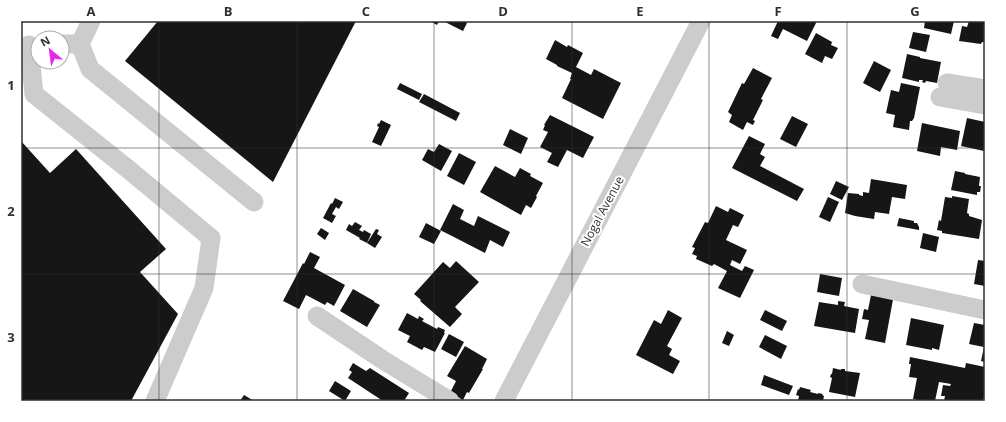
<svg xmlns="http://www.w3.org/2000/svg" width="1006" height="422" font-family="'Open Sans',sans-serif">
	<rect width="100%" height="100%" fill="#fff"/>
	<g fill="#161616">
		<path d="M158 21H356L273 182 125 61Z"/>
		<path d="M430 21H439L437 25Z"/>
		<path d="M443 21H464L467 23 463 31Z"/>
		<path d="M778 21H817L807 41 783 29 778 39 771 36Z"/>
		<path d="M925 21H954L951 34 924 28Z"/>
		<path d="M969 21H985V42H982L981 44 959 41 962 26 967 27Z"/>
		<path d="M913 32 930 35 926 52 909 48Z"/>
		<path d="M816 33 832 42 831 45 838 48 832 59 825 56 822 63 805 54Z"/>
		<path d="M555 40 567 47 568 45 583 53 576 67 591 75 594 69 621 83 603 119 562 98 571 79H570L572 73 557 66V65L546 59Z"/>
		<path d="M907 54 920 57V58L941 62 937 83 926 81 925 83 922 82 923 80H919V82L902 78Z"/>
		<path d="M874 61 891 70 880 92 863 83Z"/>
		<path d="M753 68 772 78 761 99 763 100 753 120 755 121 753 125 747 122 743 130 729 122 732 115 728 112 742 83 744 84Z"/>
		<path d="M400 83 422 94 419 100 397 89Z"/>
		<path d="M901 83 920 87 914 118 912 121H910L909 130 893 127 895 115 886 113 891 90 899 92Z"/>
		<path d="M424 94 460 113 456 121 419 102Z"/>
		<path d="M550 115 594 137 583 158 567 150 558 167 547 162 552 153 540 147 548 132 543 130 545 125H544Z"/>
		<path d="M792 116 808 124 796 147 780 139Z"/>
		<path d="M967 118 985 122 984 151 961 146Z"/>
		<path d="M381 120 391 125 381 146 372 142 379 127 377 126 378 123 379 124Z"/>
		<path d="M922 123 960 131 957 150 941 147 940 156 917 151Z"/>
		<path d="M510 129 528 138 521 154 503 145Z"/>
		<path d="M749 136 765 144 760 154 765 157 760 166 804 189 797 201 732 168Z"/>
		<path d="M21 141 50 173 76 149 166 249 140 272 178 314 131 401H21Z"/>
		<path d="M439 144 452 151 441 171 422 160 428 149 434 152Z"/>
		<path d="M459 153 476 162 464 185 447 176Z"/>
		<path d="M495 166 515 177 520 168 531 174 530 176 543 183 536 196 537 197 531 208 526 205 521 215 480 192Z"/>
		<path d="M955 171 965 173V174L980 177 979 186H981L980 192H977V195L951 190Z"/>
		<path d="M871 179 907 185 905 199 892 197 889 214 875 212 874 219 855 216 845 213 848 193 859 194V195L863 196V192L869 193Z"/>
		<path d="M836 181 849 187 842 200 830 194Z"/>
		<path d="M952 196 969 199 967 213 969 214V216L982 220 979 239 942 233V231L937 230 939 220 941 221 945 197 952 198Z"/>
		<path d="M828 197 839 202 830 222 819 217Z"/>
		<path d="M335 198 343 202 339 209 336 207 332 214 336 216 332 223 323 218 331 203 332 204Z"/>
		<path d="M453 204 464 210 460 219 474 226 478 216 510 232 503 247 490 240 485 253 450 235 440 230Z"/>
		<path d="M716 206 728 212 730 208 744 215 738 227 733 225 726 240 747 250 740 264 732 260 730 265 742 271 745 266 754 270 740 298 718 288 727 271 714 264 712 266 696 259 697 256 692 254 695 248 692 247 705 222 708 223Z"/>
		<path d="M899 218 914 221V223H917L919 227V230L897 226Z"/>
		<path d="M355 222 362 226 359 230 363 232 364 230 371 234 367 243 359 239 360 238 346 230 349 224 352 226Z"/>
		<path d="M426 223 441 231 434 244 419 237Z"/>
		<path d="M321 228 329 233 325 240 317 234Z"/>
		<path d="M376 229 379 230 377 234 382 237 375 248 367 243Z"/>
		<path d="M923 233 939 237 936 252 920 248Z"/>
		<path d="M310 252 320 257 314 268 345 285 334 306 327 302 325 305 306 295 299 309 283 301 303 263 304 264Z"/>
		<path d="M978 260 985 261V286L974 284Z"/>
		<path d="M456 261 479 282 455 307 462 314 450 327 420 301 421 300 414 294 443 262 450 268Z"/>
		<path d="M820 274 842 278 839 296 817 292Z"/>
		<path d="M353 289 374 301V302L380 305 367 327 340 311Z"/>
		<path d="M894 294 885 343 865 339 869 320 862 319 864 309 868 310 871 295Z"/>
		<path d="M838 301 845 302 844 306 859 309 855 333 814 326 819 302 838 305Z"/>
		<path d="M668 310 682 318 667 346 672 349 669 355 680 361 673 374 636 355 654 320 661 324Z"/>
		<path d="M765 310 787 321 782 331 760 320Z"/>
		<path d="M407 313 418 319 419 316 424 319 422 321 437 329 438 327 445 330 444 333H445L435 352 424 347 422 350 407 342 410 336 398 330Z"/>
		<path d="M911 318 944 325 939 350 932 348V350L906 345Z"/>
		<path d="M974 323 985 325V362L981 361 984 347 969 344Z"/>
		<path d="M727 331 734 335 729 346 722 343Z"/>
		<path d="M449 334 464 342 456 357 441 349Z"/>
		<path d="M765 335 787 346 781 359 759 347Z"/>
		<path d="M465 346 487 359 482 369H483L469 393 467 392 463 400 450 393 456 381 447 376Z"/>
		<path d="M910 357 965 368 966 363 985 367V391L983 401H944L945 396H941L943 385 950 386 951 384 939 382 935 401H917L918 400 913 399 917 378 909 377 911 364H909Z"/>
		<path d="M353 363 366 371 370 368 409 393 404 401H383L348 378 352 372 349 370Z"/>
		<path d="M833 368 841 370V369H845V371L860 373 855 397 829 392 832 378 830 377 831 374H832Z"/>
		<path d="M764 375 793 386 789 395 761 385Z"/>
		<path d="M335 381 351 391 345 401 329 391Z"/>
		<path d="M800 387 811 390 810 392 818 394V393L823 394 822 395 824 396 823 401 815 400V401H798L799 396 796 395 798 389 799 390Z"/>
		<path d="M244 395 254 401H240Z"/>
	</g>
	<g fill="none" stroke-linecap="round" stroke-linejoin="round">
		<g stroke="#ccc" stroke-width="19">
			<path d="M62 44H80L91 21"/>
			<path d="M80 44 90 69 254 202"/>
			<path d="M29 45 34 94 128 169 211 238 204 288 155 401"/>
			<path d="M947 83 985 89"/>
			<path d="M940 97 985 105"/>
			<path d="M862 284 985 310"/>
			<path d="M317 316 383 360 450 401"/>
			<path d="M504 401 701 21"/>
		</g>
	</g>
	<path fill="none" stroke="#2f2f2f" stroke-width="1" stroke-opacity="0.55" d="M159 21V401M297 21V401M434 21V401M572 21V401M709 21V401M847 21V401M21 148H985M21 274H985"/>
	<g text-anchor="middle" dominant-baseline="central" stroke-width="4" stroke-linejoin="round" paint-order="stroke">
		<g font-size="12" fill="#2f2f2f" stroke="#fff">
			<text transform="translate(602 211) rotate(-62)">Nogal Avenue</text>
		</g>
	</g>
	<rect width="1006" height="422" fill="none" stroke="#ffffff" stroke-width="44"/>
	<g transform="translate(50 50) rotate(331)"><circle r="19" fill="#ffffff" stroke="#acacac"/>
	<path d="M0-3L7 15L0 10L-7 15Z" fill="#e628ee"/>
	<text y="-6" font-size="11" font-weight="bold" text-anchor="middle" fill="#2f2f2f">N</text>
	</g>
	<rect x="22" y="22" width="962" height="378" fill="none" stroke="#2f2f2f" stroke-width="1.5"/>
	<g font-size="13" text-anchor="middle" font-weight="bold" fill="#2f2f2f">
		<text x="91" y="16">A</text>
		<text x="228" y="16">B</text>
		<text x="366" y="16">C</text>
		<text x="503" y="16">D</text>
		<text x="640" y="16">E</text>
		<text x="778" y="16">F</text>
		<text x="915" y="16">G</text>
		<text x="11" y="90">1</text>
		<text x="11" y="216">2</text>
		<text x="11" y="342">3</text>
	</g>
</svg>
